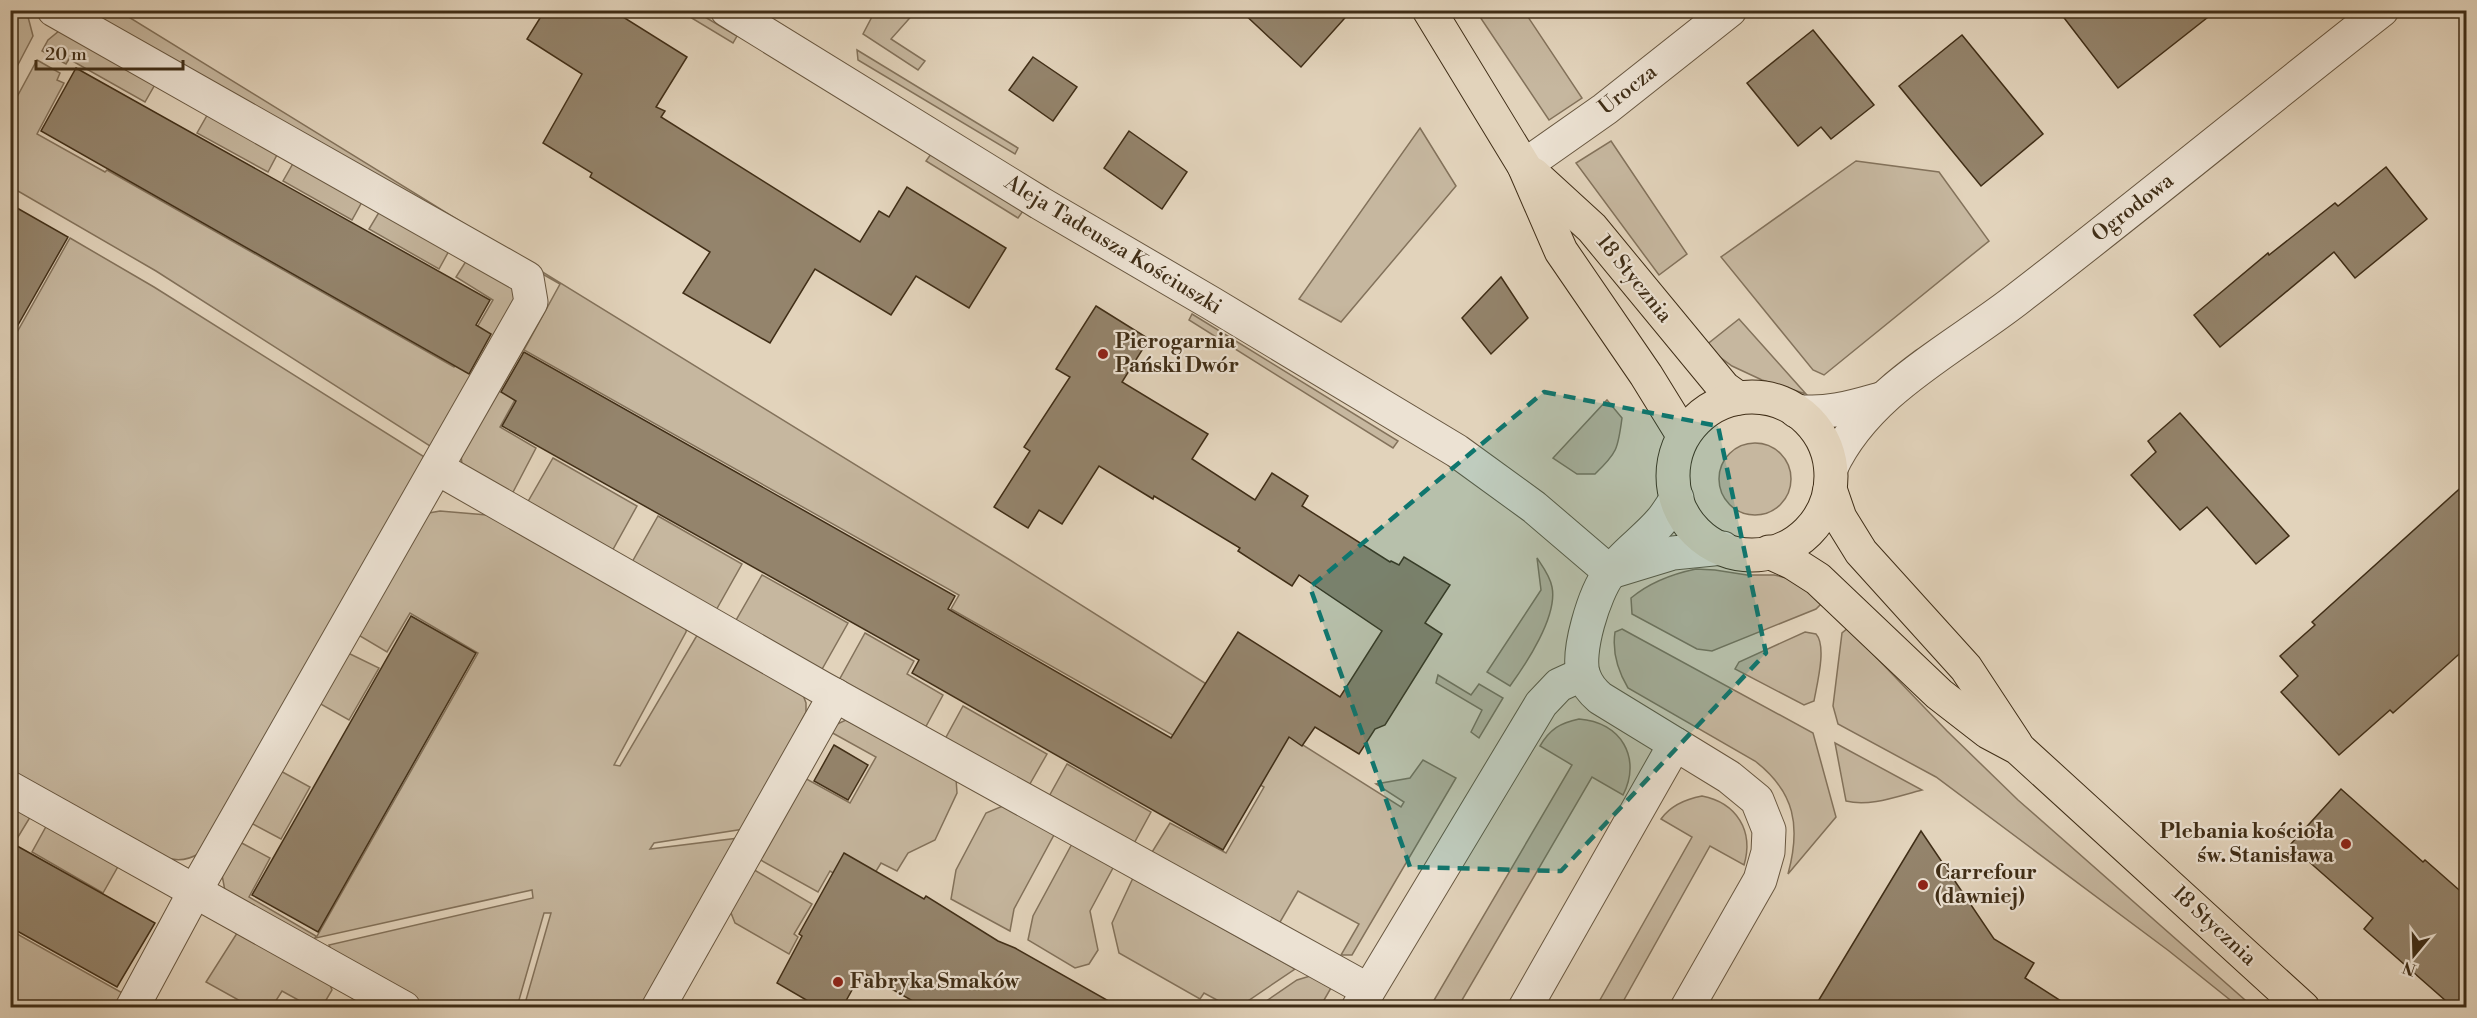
<svg xmlns="http://www.w3.org/2000/svg" width="2477" height="1018" font-family="'Libre Bodoni',serif">
	<rect width="100%" height="100%" fill="#e2d3bb"/>
	<filter id="stains"><feTurbulence type="fractalNoise" baseFrequency=".00333" numOctaves="4"/><feColorMatrix values="0 0 0 0 .2 0 0 0 0 .09 0 0 0 0 .02 0 0 0 .5 -.17"/></filter>
	<radialGradient id="worn" r=".72"><stop offset=".6" stop-color="#630" stop-opacity="0"/><stop offset="1" stop-color="#630" stop-opacity=".3"/></radialGradient>
	<g fill="#c6b79f" stroke="#83725b" stroke-width="1.5">
		<path d="M11 10 25 11 27 13 33 36 11 78Z"/>
		<path d="M105 11H119L1010 560 1401 807 1404 802 1376 784 1410 778 1423 760 1456 778 1352 955H1341L1359 924 1298 891 1276 929 1149 857 1170 823 1226 853 1264 787 951 609 959 595 524 350 560 284 99 22Z"/>
		<path d="M680 11H695L737 36 733 43Z"/>
		<path d="M875 11H916L891 39 925 61 918 70 863 34Z"/>
		<path d="M1476 11H1524L1582 98 1549 120Z"/>
		<path d="M59 31 157 81 145 102 69 59 66 64 42 51 48 40Z"/>
		<path d="M857 50 1018 148 1015 154 858 60Z"/>
		<path d="M37 60 60 73 57 80 64 83 37 134 105 172 107 170 454 367 493 300 456 277 468 258 505 279 517 294 433 448 156 271 11 187V108Z"/>
		<path d="M209 112 279 151 268 172 197 133Z"/>
		<path d="M1420 128 1456 186 1341 322 1299 299Z"/>
		<path d="M1611 141 1687 254 1659 275 1576 163Z"/>
		<path d="M931 154 1023 211 1018 218 926 161Z"/>
		<path d="M295 160 363 200 352 220 283 181Z"/>
		<path d="M1856 161 1939 172 1989 241 1824 375 1813 370 1721 257Z"/>
		<path d="M381 209 450 249 439 269 369 229Z"/>
		<path d="M70 238 154 287 426 458 200 853C187 861 175 862 162 856L11 771V343Z"/>
		<path d="M1192 314 1398 441 1393 448 1189 320Z"/>
		<path d="M1739 319 1806 394 1762 380 1732 366 1705 346Z"/>
		<path d="M521 352 537 360 500 427 536 448 511 496 462 465 461 454Z"/>
		<path d="M1607 400 1622 418C1618 449 1617 453 1595 474H1577L1553 458Z"/>
		<circle cx="1755" cy="479" r="36"/>
		<path d="M553 458 637 506 611 553 526 505Z"/>
		<path d="M440 511 487 515 687 624 686 632 614 765 620 766 696 637 702 633 803 695 806 703V712L744 829 654 843 650 849 739 838 644 1007H524L551 913H544L517 1007H428L332 953 329 945 533 898 532 890 316 938 478 653 410 613 387 652 355 633 429 513Z"/>
		<path d="M658 516 742 564 715 612 631 564Z"/>
		<path d="M1537 558C1543 567 1550 576 1552 587 1558 616 1526 664 1510 686L1487 672 1541 590Z"/>
		<path d="M1696 569 1715 570 1747 575H1774L1792 579 1823 602 1816 609 1712 651 1697 649 1632 614 1631 598C1649 583 1672 574 1696 569Z"/>
		<path d="M762 575 848 623 821 671 735 622Z"/>
		<path d="M1848 628 1947 731 2018 800 2253 1007H2239L2169 951 1936 777 1838 724 1833 706 1842 633Z"/>
		<path d="M1622 629 1813 733 1836 817 1788 874C1801 826 1795 792 1755 761L1628 688C1618 671 1612 652 1615 632Z"/>
		<path d="M1805 632 1816 634C1827 646 1817 684 1814 701L1804 705 1735 669 1739 662Z"/>
		<path d="M865 633 914 661 907 674 943 695 924 730 838 682Z"/>
		<path d="M344 651 379 668 349 720 317 702Z"/>
		<path d="M1438 675 1471 695 1479 684 1503 698 1479 738 1471 732 1482 710 1436 683Z"/>
		<path d="M963 706 1047 754 1027 789 944 741Z"/>
		<path d="M1579 719C1621 722 1642 758 1623 795L1592 777 1458 1007H1430L1572 765 1540 746C1550 729 1560 723 1579 719Z"/>
		<path d="M846 720 956 778 957 793 935 840 908 853 897 871 881 863 864 891 830 871 818 892 757 858 803 777 850 803 876 757 829 731 835 725Z"/>
		<path d="M1835 743 1922 790C1898 796 1870 807 1846 801Z"/>
		<path d="M1067 764 1151 812 1132 847 1047 800Z"/>
		<path d="M277 769 310 787 281 839 249 822Z"/>
		<path d="M1702 796C1737 803 1754 831 1744 865L1710 846 1620 1007H1596L1692 837 1661 819C1671 805 1686 799 1702 796Z"/>
		<path d="M11 802 32 814 15 842 11 840Z"/>
		<path d="M1005 805 1055 833 1014 909 1010 931 951 899 956 870 986 813Z"/>
		<path d="M48 823 120 863 103 893 32 852Z"/>
		<path d="M238 841 270 858 249 897 316 936 312 943 225 891 222 875Z"/>
		<path d="M1073 842 1114 866 1090 911 1098 950 1089 964 1075 968 1028 940 1033 916Z"/>
		<path d="M751 868 812 904 794 934 798 937 789 954 735 923 729 908Z"/>
		<path d="M1133 878 1295 969 1239 1007H1230L1204 993 1200 999 1119 953 1112 923Z"/>
		<path d="M10 930 126 995 118 1007H11Z"/>
		<path d="M239 930 329 982 332 990 322 1007H311L282 991 272 1007H251L206 982Z"/>
		<path d="M1310 976 1331 988 1320 1007 1256 1008 1297 980Z"/>
	</g>
	<g fill="#94846c" stroke="#402e17" stroke-width="1.5">
		<path d="M545 10H612L687 57 656 107 665 111 661 117 860 242 879 211 889 217 907 187 1006 248 969 308 916 276 891 315 815 269 770 343 683 293 710 252 590 177 592 173 543 143 582 74 527 39Z"/>
		<path d="M1240 10H1352L1301 67Z"/>
		<path d="M2058 10H2217L2118 88Z"/>
		<path d="M1813 30 1874 105 1831 139 1821 127 1798 146 1747 83Z"/>
		<path d="M1962 35 2043 134 1981 186 1899 86Z"/>
		<path d="M1033 57 1077 87 1053 121 1009 90Z"/>
		<path d="M76 68 490 300 476 325 491 334 469 374 41 131Z"/>
		<path d="M1129 131 1187 172 1162 209 1104 168Z"/>
		<path d="M2386 167 2427 219 2355 278 2334 252 2220 347 2194 315 2268 253 2269 255 2335 203 2338 206Z"/>
		<path d="M10 204 68 237 10 339Z"/>
		<path d="M1501 277 1528 318 1491 354 1462 318Z"/>
		<path d="M1096 306 1149 339 1122 382 1208 434 1192 459 1255 500 1272 473 1308 496 1302 506 1390 562 1391 561 1399 565 1404 557 1450 585 1425 623 1442 634 1385 725 1375 729 1359 754 1315 727 1302 746 1289 737 1223 850 912 673 919 660 502 426 516 401 501 392 524 352 955 596 948 609 1171 738 1238 632 1340 697 1382 631 1299 575 1292 586 1238 551 1240 548 1154 496 1153 499 1099 466 1062 524 1039 510 1028 528 994 507 1030 451 1024 447 1070 377 1056 369Z"/>
		<path d="M2180 413 2289 536 2256 564 2207 507 2180 530 2131 475 2156 452 2148 441Z"/>
		<path d="M2466 483V648L2393 713 2390 710 2339 755 2281 692 2298 676 2280 656 2315 625 2312 622Z"/>
		<path d="M411 616 476 653 318 932 252 895Z"/>
		<path d="M834 745 868 765 848 800 814 781Z"/>
		<path d="M2341 789 2423 862 2425 860 2466 896V1008H2454L2364 929 2373 918 2290 845Z"/>
		<path d="M1921 831 1994 939 2034 963 2025 978 2072 1008H1814Z"/>
		<path d="M10 842 155 923 117 987 10 927Z"/>
		<path d="M844 853 924 899 926 896 998 941 1015 948 1121 1008H925L862 972 842 1008H820L777 983 802 936 799 934Z"/>
	</g>
	<g fill="none" stroke-linecap="round" stroke-linejoin="round">
		<g stroke="#685740" stroke-width="35">
			<g id="minor">
				<path d="M54 10 527 278 531 302 195 891 132 1008"/>
				<path d="M727 10 1040 203 1211 303 1457 451 1534 507 1610 572"/>
				<path d="M1524 166 1605 109 1730 10"/>
				<path d="M1796 411C1826 415 1852 407 1880 399"/>
				<path d="M437 468 822 688 1368 990"/>
				<path d="M1831 468C1867 390 1954 349 2020 297 2142 203 2261 105 2382 10"/>
				<path d="M1677 498C1672 505 1667 514 1661 521 1645 540 1623 554 1609 574 1595 592 1575 654 1584 676 1587 685 1593 692 1600 698L1729 777 1757 800 1769 830 1768 852 1760 880 1687 1008"/>
				<path d="M1614 571 1673 553 1723 548"/>
				<path d="M10 788 404 1008"/>
				<path d="M658 1008 835 695"/>
				<path d="M1358 1008 1541 704 1559 685 1583 674"/>
				<path d="M1525 1008 1675 744"/>
			</g>
		</g>
		<g stroke="#402e17" stroke-width="35">
			<g id="major">
				<path d="M1429 10 1524 166 1561 251 1646 375 1683 435"/>
				<path d="M1533 174 1592 228 1724 388 1738 398"/>
				<circle cx="1752" cy="476" r="79"/>
				<path d="M1830 489 1840 518 1861 552 1966 668 2016 744"/>
				<path d="M1769 552 1793 563 1818 579 1939 694 1988 732 2018 748 2303 1008"/>
			</g>
		</g>
		<use href="#minor" stroke="#ece2d3" stroke-width="33"/>
		<use href="#major" stroke="#e2d3bb" stroke-width="33"/>
	</g>
	<path fill="#0f766e" fill-opacity="0.2" stroke="#0f766e" stroke-width="4.5" stroke-dasharray="12 8" stroke-linejoin="round" d="M1544 392 1718 426 1766 653 1561 871 1410 867 1310 587Z"/>
	<g fill="#8f2418" stroke="#ece2d3" stroke-width="2">
		<circle cx="1103" cy="354" r="6"/>
		<circle cx="2346" cy="844" r="6"/>
		<circle cx="1923" cy="885" r="6"/>
		<circle cx="838" cy="982" r="6"/>
	</g>
	<g text-anchor="middle" dominant-baseline="central" stroke-width="4.5" stroke-linejoin="round" paint-order="stroke">
		<g font-size="21" fill="#402e17" stroke="#ece2d3">
			<text transform="translate(1628 90) rotate(-38)">Urocza</text>
			<text transform="translate(2133 208) rotate(-38)">Ogrodowa</text>
			<text transform="translate(1113 245) rotate(31)">Aleja Tadeusza Kościuszki</text>
			<text transform="translate(1634 279) rotate(51)">18 Stycznia</text>
			<text transform="translate(2214 926) rotate(43)">18 Stycznia</text>
		</g>
		<g font-size="21" font-weight="bold" fill="#402e17" stroke="#ece2d3" text-anchor="start">
			<text x="1115" y="342">Pierogarnia<tspan x="1115" dy="24">Pański Dwór</tspan></text>
			<text x="2334" y="832" text-anchor="end">Plebania kościoła<tspan x="2334" dy="24">św. Stanisława</tspan></text>
			<text x="1935" y="873">Carrefour<tspan x="1935" dy="24">(dawniej)</tspan></text>
			<text x="850" y="982">Fabryka Smaków</text>
		</g>
	</g>
	<rect width="2477" height="1018" fill="none" stroke="#e2d3bb" stroke-width="36"/>
	<rect x="12" y="12" width="2453" height="994" fill="none" stroke="#402e17" stroke-width="3"/>
	<rect x="18" y="18" width="2441" height="982" fill="none" stroke="#402e17" stroke-width="1.5"/>
	<g transform="translate(2414 955) rotate(199)" stroke="#ece2d3" stroke-width="4.5" paint-order="stroke">
	<path d="M0-4.5L10 22L0 15L-10 22Z" fill="#402e17"/>
	<text y="-9" font-size="16" font-weight="bold" text-anchor="middle" fill="#402e17">N</text>
	</g>
	<path d="M36 60v9h147v-9" fill="none" stroke="#402e17" stroke-width="3"/>
	<text x="45" y="60" font-size="18" fill="#402e17" stroke="#ece2d3" stroke-width="4.5" paint-order="stroke">20 m</text>
	<rect width="100%" height="100%" filter="url(#stains)"/>
	<rect width="100%" height="100%" fill="url(#worn)"/>
</svg>
